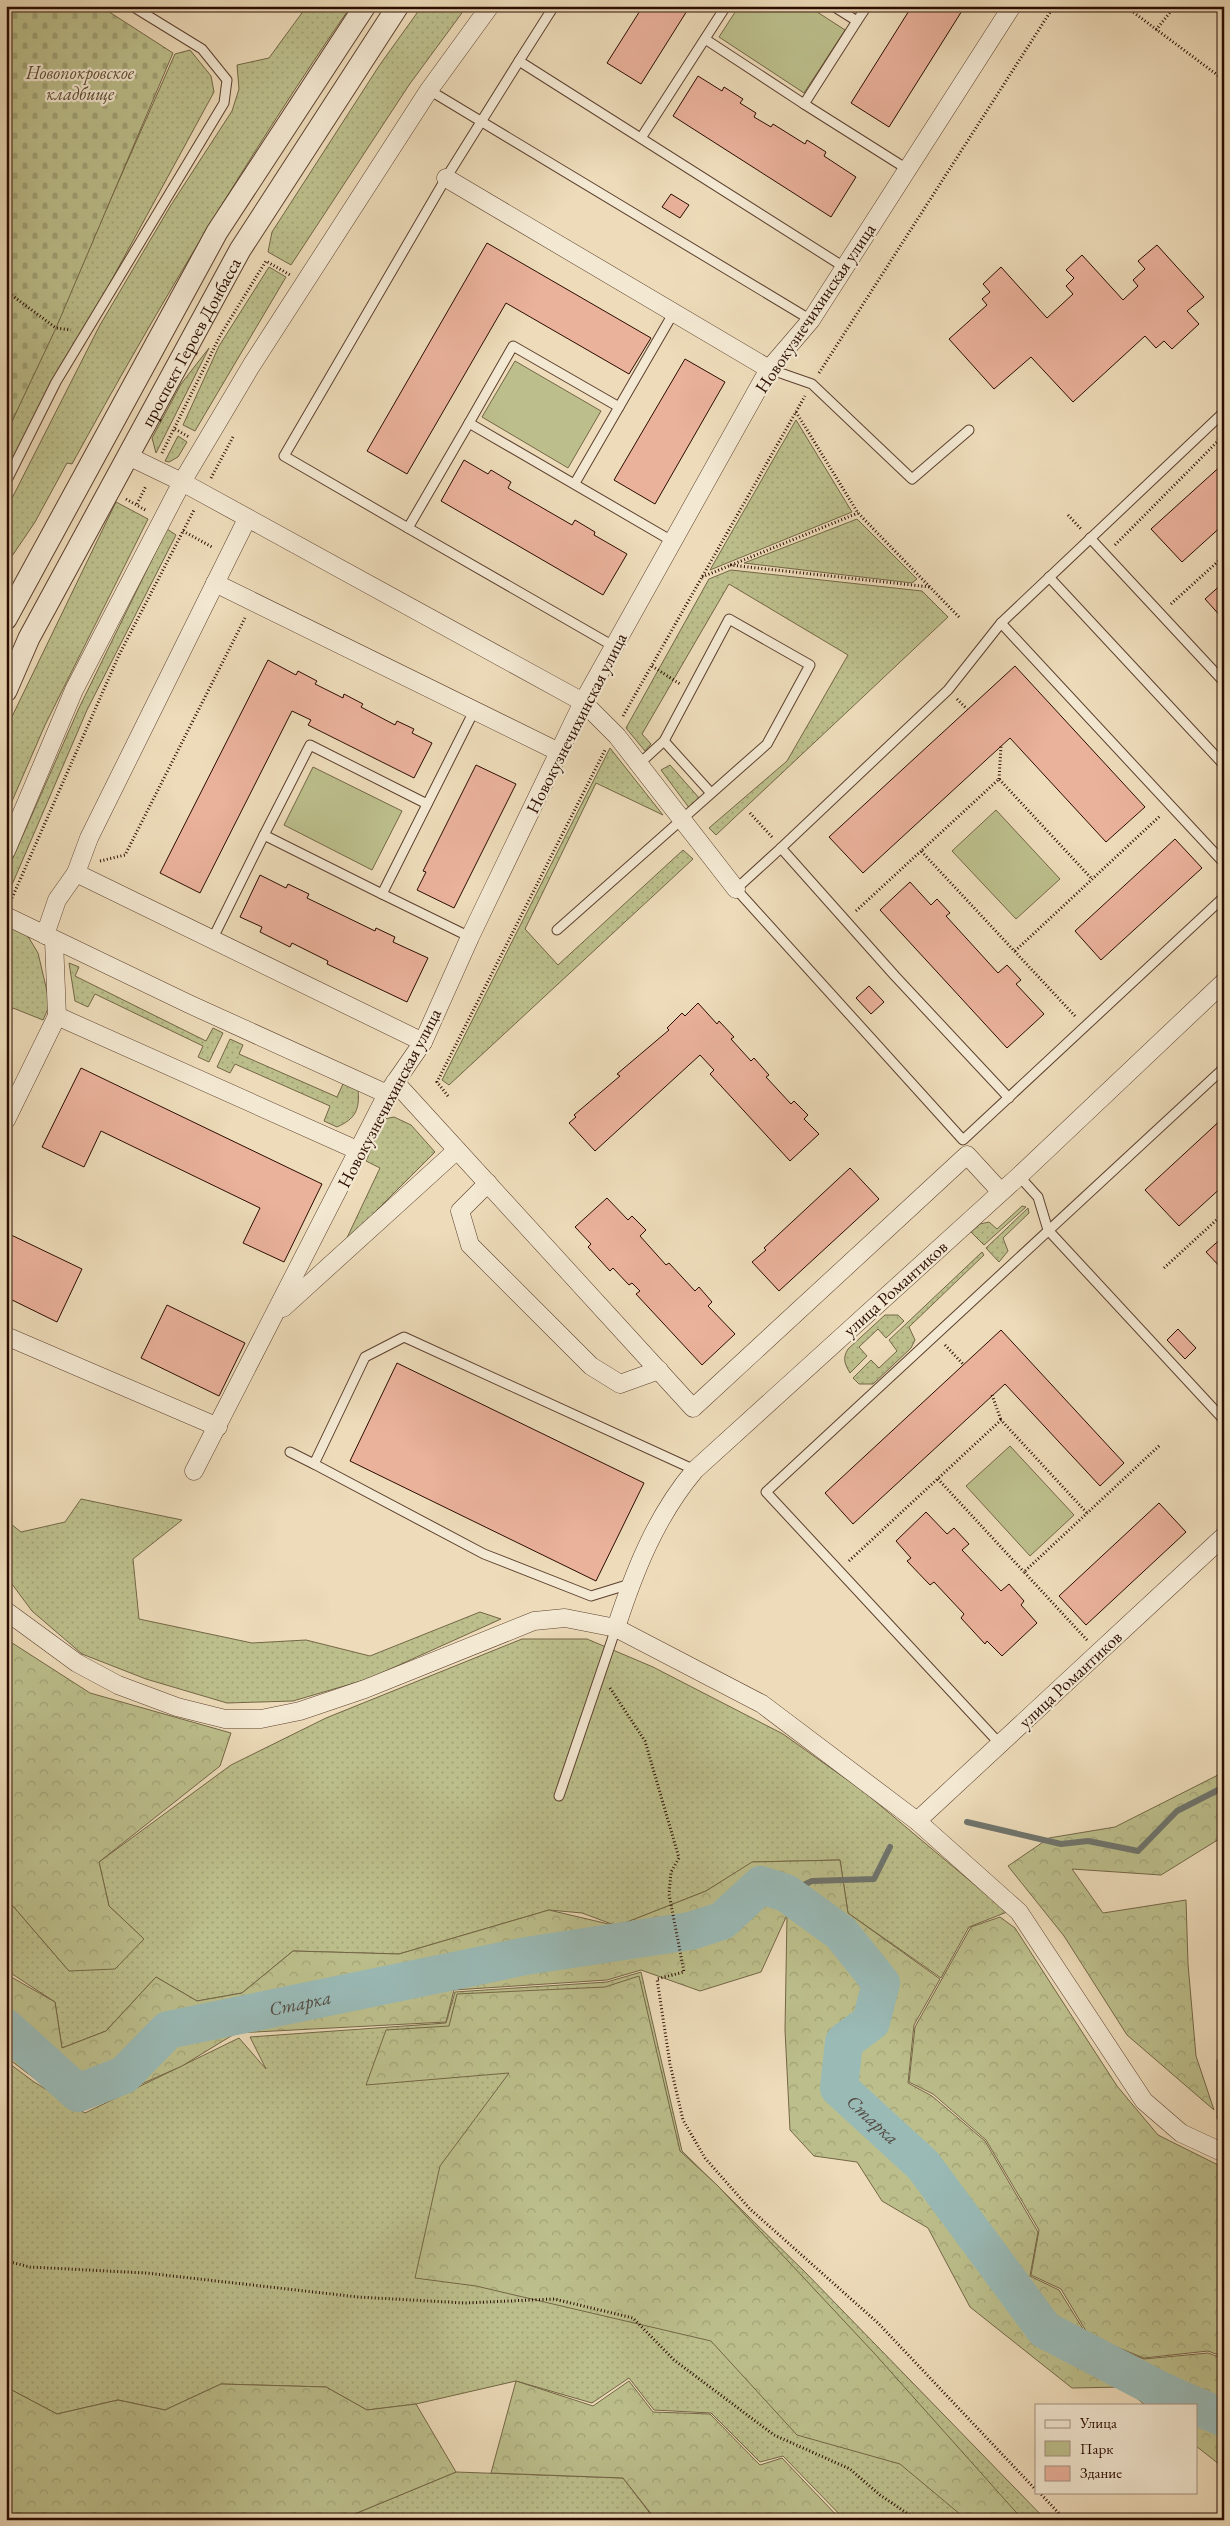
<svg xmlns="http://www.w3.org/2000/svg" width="1230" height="2526" font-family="'EB Garamond',serif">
	<defs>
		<pattern id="grass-dots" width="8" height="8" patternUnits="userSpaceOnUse" patternTransform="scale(1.25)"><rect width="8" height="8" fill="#bcbf8c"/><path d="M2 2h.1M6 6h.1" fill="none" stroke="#a2a377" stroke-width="1.8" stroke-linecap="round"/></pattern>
		<pattern id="forest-crowns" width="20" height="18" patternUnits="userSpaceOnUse" patternTransform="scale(1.25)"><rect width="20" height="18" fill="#bcbf8c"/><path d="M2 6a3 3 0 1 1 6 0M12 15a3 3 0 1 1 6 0" fill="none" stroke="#a2a377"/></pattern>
		<pattern id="cemetery-stones" width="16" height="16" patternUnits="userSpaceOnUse" patternTransform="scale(1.25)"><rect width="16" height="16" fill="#bcbf8c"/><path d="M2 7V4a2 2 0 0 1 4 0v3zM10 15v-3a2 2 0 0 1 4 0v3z" fill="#a2a377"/></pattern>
	</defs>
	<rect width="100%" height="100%" fill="#eddbb9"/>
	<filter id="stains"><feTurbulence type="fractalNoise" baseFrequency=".004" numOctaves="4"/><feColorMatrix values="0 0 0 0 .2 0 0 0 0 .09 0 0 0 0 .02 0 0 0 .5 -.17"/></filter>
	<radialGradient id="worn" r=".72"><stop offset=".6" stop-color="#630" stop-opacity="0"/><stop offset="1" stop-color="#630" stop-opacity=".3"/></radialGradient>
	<g fill="url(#grass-dots)" stroke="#746646">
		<path d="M307 6H351C249 154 158 307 72 464L67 463 35 522 6 565V510L100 325 171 205 232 111 239 89 237 65 269 58Z"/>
		<path d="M422 6H467L409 85 291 265 268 252 272 232 379 66Z"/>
		<path d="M190 50 211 76 214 92 6 474V435L175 54Z"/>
		<path d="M269 267 286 277 195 431 183 425 219 346Z"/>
		<path d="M209 348 156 453 152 438 181 384Z"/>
		<path d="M796 420 852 512 710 570Z"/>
		<path d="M178 436 187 442 178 457 169 462 165 461Z"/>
		<path d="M116 502 148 519 45 725 6 815V729Z"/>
		<path d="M857 519 917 579 912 583 744 563Z"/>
		<path d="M167 529 176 535 87 710 8 894 6 877 9 867 79 708Z"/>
		<path d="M731 570 922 591 948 617 716 835 709 828 787 761 848 655 729 584 642 734 651 744 645 751 626 728 709 579Z"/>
		<path d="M610 748 663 815 596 783 525 929 558 965 683 850 693 859 449 1085 442 1080Z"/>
		<path d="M670 765 700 799 690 809 661 770Z"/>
		<path d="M7 927 26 933 38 953 50 1004 43 1020 13 1008 6 1022Z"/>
		<path d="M69 963 79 967 75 976 206 1041 213 1028 223 1033 209 1062 198 1057 203 1046 95 994 88 1007 75 1001Z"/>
		<path d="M230 1039 243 1045 239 1054 337 1097 343 1084 358 1090C360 1110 355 1119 337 1127L324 1121 330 1106 235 1064 230 1073 217 1067Z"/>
		<path d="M394 1117 411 1125 435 1152 345 1242 380 1168 366 1161 384 1119Z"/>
		<path d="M1022 1206 1026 1207 984 1245 971 1232 980 1224 989 1222 997 1229Z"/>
		<path d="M1028 1208 1029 1213 1003 1238 1008 1251 999 1262 986 1248Z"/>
		<path d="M982 1252 984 1255 909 1327 915 1340 911 1348 873 1384H859L853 1378 871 1360 879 1368 897 1351 889 1340Z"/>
		<path d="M885 1315H898L904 1321 886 1338 878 1329 859 1347 867 1356 850 1373C845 1364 842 1359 848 1349Z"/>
		<path d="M81 1499 182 1520 133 1559 139 1619 252 1643 306 1640 370 1656 480 1612 501 1619 368 1679 293 1701 227 1703 146 1679 82 1654 32 1611 6 1576V1520L21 1532 65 1522Z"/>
		<path d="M522 1639H587L653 1667 783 1734 863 1791 1007 1912 969 1927 941 1978 848 1913 840 1860 753 1862 706 1891 617 1926 582 1913 549 1910 399 1954 293 1951 242 1993 197 2001 156 1977 106 2031 62 2048 55 2002 6 1970V1898L69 1971 144 1939 109 1906 99 1862 231 1765 326 1718Z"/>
		<path d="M641 1972 682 2151 807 2274 1046 2520H845L783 2456 760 2462 711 2413 654 2410 629 2378 592 2403 516 2381 416 2404 367 2410 326 2387 221 2384 165 2410 118 2400 57 2414 6 2387V2061L34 2082 85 2113 239 2038 266 2069 250 2037 446 2023 455 1992 607 1982Z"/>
		<path d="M1224 2059V2121L1217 2119V2060Z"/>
		<path d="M456 2472 623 2478 655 2520H340Z"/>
	</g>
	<g fill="url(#forest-crowns)" stroke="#746646">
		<path d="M6 1639 90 1693 231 1733 220 1766 99 1862 109 1906 144 1939 115 1969 69 1971 6 1898Z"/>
		<path d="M1224 1772V1836L1161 1875 1072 1869 1103 1913 1186 1900 1188 1964 1196 2056 1214 2110 1127 2035 1064 1936 1008 1866 1049 1838 1115 1827Z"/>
		<path d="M840 1860 848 1913 940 1979 914 2025 908 2083 932 2096 985 2141 1038 2232 1030 2276 1059 2290 1088 2337 1144 2359 1208 2353 1224 2359V2468L1196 2446V2405H1145L1123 2387 1072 2388 970 2307 928 2228 882 2201 857 2162 814 2156 790 2130 785 2030 787 1915 761 1972 700 1991 641 1970 607 1980 454 1990 446 2022 236 2033 182 2066 85 2109 34 2078 6 2057V1974L55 2002 62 2048 106 2031 156 1977 197 2001 242 1993 293 1951 399 1954 549 1910 617 1926 706 1891 752 1862Z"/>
		<path d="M1000 1917 1015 1928 1117 2086 1158 2135 1224 2168V2357L1208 2351 1144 2358 1089 2336 1061 2289 1031 2275 1039 2230 986 2140 933 2094 909 2082 915 2027 971 1927Z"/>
		<path d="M639 1976 680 2151 717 2185 874 2353 1023 2520H967L900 2464 797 2435 711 2341 476 2286 415 2278 440 2166 509 2073 366 2085 386 2030 449 2026 457 1994 605 1987Z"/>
		<path d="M516 2381 593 2406 629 2381 653 2412 710 2414 760 2465 782 2458 841 2520H656L623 2478 491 2473Z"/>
		<path d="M221 2384 326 2387 367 2410 416 2404 456 2472 340 2520H6V2387L57 2414 118 2400 165 2410Z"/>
	</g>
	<path fill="url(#cemetery-stones)" stroke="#746646" d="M6 6H100L173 53 56 328 6 434Z"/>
	<g fill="#bcbf8c" stroke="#746646">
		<path d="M739 6H808L845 30 804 93 719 37Z"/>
		<path d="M515 361 601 411 568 468 482 417Z"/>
		<path d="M313 767 402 811 372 870 284 825Z"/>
		<path d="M996 810 1060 879 1016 919 952 851Z"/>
		<path d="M1010 1446 1074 1515 1030 1556 966 1486Z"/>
	</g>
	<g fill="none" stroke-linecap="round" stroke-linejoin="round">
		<g stroke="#6e746d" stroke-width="6">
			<path d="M967 1822 1061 1844 1088 1841 1138 1851 1177 1811 1224 1787"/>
			<path d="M786 1893 812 1881 874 1879 890 1847"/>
		</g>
		<g stroke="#9abab6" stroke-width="38">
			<path id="s1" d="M6 2028 78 2093 124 2075 168 2030 526 1956 690 1931 722 1921 761 1885 786 1893 841 1933 881 1983 871 2022 844 2042 839 2088 923 2165 1045 2330 1160 2390 1193 2405"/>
			<path d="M1196 2406 1224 2418"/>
		</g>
	</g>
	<g fill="#eab19b" stroke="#2b0c00">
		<path d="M643 6H690L641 84 607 63Z"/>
		<path d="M912 6H965L889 127 851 103Z"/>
		<path d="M698 76 722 91 724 87 743 99 740 103 756 113 754 117 771 127 773 124 805 144 807 140 826 152 824 156 856 177 831 217 673 116Z"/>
		<path d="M671 194 689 205 680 218 662 207Z"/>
		<path d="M487 243 651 338 629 374 506 303 407 474 367 451Z"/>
		<path d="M1157 245 1204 297 1187 311 1199 324 1172 349 1164 341 1156 348 1145 336 1073 402 1031 357 994 389 949 339 987 305 982 299 990 292 983 284 1001 267 1047 318 1073 294 1066 286 1074 278 1066 270 1082 255 1123 300 1138 286 1133 280 1145 269 1138 261Z"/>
		<path d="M685 359 725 382 655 504 614 480Z"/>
		<path d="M464 460 488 474 491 470 511 482 508 488 572 525 575 520 595 532 594 535 627 554 603 595 441 501Z"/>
		<path d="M1224 463V524L1182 562 1151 529Z"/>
		<path d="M1224 582V620L1205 599Z"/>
		<path d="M268 660 296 675 298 671 317 681 315 684 343 698 344 694 363 704 361 707 395 725 397 721 414 729 412 733 432 743 414 778 308 725 311 720 292 711 200 893 160 873Z"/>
		<path d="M1015 666 1145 807 1106 842 1010 738 863 873 829 837Z"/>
		<path d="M476 765 516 784 454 908 417 890 426 872 423 871Z"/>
		<path d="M1175 839 1202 868 1101 960 1075 931Z"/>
		<path d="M260 875 286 888 288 884 309 894 307 898 375 931 376 928 395 937 393 942 428 958 407 1002 327 964 328 961 292 943 290 947 260 932 262 927 240 917Z"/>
		<path d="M910 882 931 905 937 899 950 913 946 916 998 973 1007 965 1021 980 1016 984 1044 1014 1007 1048 880 910Z"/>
		<path d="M869 986 884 1002 871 1014 856 998Z"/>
		<path d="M698 1003 717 1024 719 1021 734 1037 731 1039 751 1061 754 1058 769 1075 766 1077 791 1104 794 1101 808 1115 804 1119 819 1134 790 1161 710 1074 714 1070 700 1055 595 1151 569 1123 576 1117 574 1115 620 1076 617 1074 669 1030 667 1028 682 1013 685 1016Z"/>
		<path d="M81 1068 322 1184 284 1262 243 1243 260 1208 101 1131 84 1167 42 1147Z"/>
		<path d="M1224 1117V1185L1179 1226 1145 1190Z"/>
		<path d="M850 1168 879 1199 779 1291 752 1262 766 1250 764 1248Z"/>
		<path d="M607 1198 628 1220 632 1216 646 1230 640 1236 666 1265 669 1263 695 1291 699 1287 712 1302 708 1306 735 1334 702 1365 636 1294 640 1291 632 1283 629 1285 613 1268 610 1271 588 1247 591 1244 575 1227Z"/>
		<path d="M7 1233 82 1269 57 1322 6 1297Z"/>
		<path d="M1224 1236V1271L1206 1252Z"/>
		<path d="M167 1305 245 1343 219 1396 141 1358Z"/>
		<path d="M1178 1329 1196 1348 1185 1359 1167 1340Z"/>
		<path d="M1001 1330 1124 1463 1100 1486 1005 1384 853 1524 825 1493Z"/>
		<path d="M397 1363 644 1483 596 1581 350 1461Z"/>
		<path d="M1159 1503 1186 1532 1086 1625 1059 1596Z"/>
		<path d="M926 1512 947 1534 954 1528 969 1544 962 1550 1001 1591 1009 1584 1024 1601 1021 1605 1037 1623 1002 1656 987 1641 985 1644 961 1618 964 1614 934 1582 930 1585 907 1561 911 1558 896 1541Z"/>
	</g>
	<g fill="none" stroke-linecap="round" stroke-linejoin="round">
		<g stroke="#5c402e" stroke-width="11">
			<g id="service">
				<path d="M833 6 857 21 867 6"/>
				<path d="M857 21 804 104 907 169"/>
				<path d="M705 39 804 104"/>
				<path d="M519 61 554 6"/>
				<path d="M429 90 811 320"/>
				<path d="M641 138 726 6"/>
				<path d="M769 369 812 384 912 479 969 430"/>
				<path d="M619 407 674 312"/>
				<path d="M469 423 513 346 619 407 575 483"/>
				<path d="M6 482 56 382 224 103 227 80 202 49 132 6"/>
				<path d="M408 528 284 456 446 178 519 61 844 267"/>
				<path d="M1090 538 1224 682"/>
				<path d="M1049 577 1224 765"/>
				<path d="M1001 623 1224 863"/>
				<path d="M615 647 408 528 469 423 672 541"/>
				<path d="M664 741 711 793"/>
				<path d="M264 835 310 745 427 804"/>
				<path d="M781 848 736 889 963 1140 1224 897"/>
				<path d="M557 930 767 744 810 665 729 619 664 741 639 764"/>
				<path d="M470 937 382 894 474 711"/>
				<path d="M212 940 264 835 382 894"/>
				<path d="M1009 1098 895 976 781 848 948 690 1001 623 1224 412"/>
				<path d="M1019 1176 1038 1197 1048 1230 1224 1420"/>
				<path d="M290 1452 314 1464 365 1357 404 1337 695 1470"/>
				<path d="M314 1464 484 1554 591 1596 630 1584"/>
				<path d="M1000 1744 766 1492 1224 1068"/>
				<path d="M559 1796 616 1628"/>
			</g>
		</g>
		<g stroke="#5c402e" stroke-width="19">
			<g id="minor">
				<path d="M446 178 769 369"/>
				<path d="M128 456 182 482 583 702 617 736 736 889"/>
				<path d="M215 583 559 752"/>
				<path d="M6 851 74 690 182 482 251 366 429 90 490 6"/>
				<path d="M76 873 89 838 247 519"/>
				<path d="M6 916 189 1004 387 1094"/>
				<path d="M45 935 57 900 76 873 423 1042"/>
				<path d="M54 940 57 1016 359 1151"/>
				<path d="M395 1082 693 1408 967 1155 1001 1192"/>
				<path d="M6 1120 57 1016"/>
				<path d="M488 1183 460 1211 470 1245 591 1366 620 1384 659 1370"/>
				<path d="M283 1308 457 1150"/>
				<path d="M6 1336 218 1427"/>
				<path d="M194 1471 387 1094 423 1042 470 937 583 702 769 369 811 320 1012 6"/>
				<path d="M6 1611 77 1663 118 1685 177 1707 225 1719H261L300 1711 365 1689 534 1621 565 1618 616 1628 762 1704 917 1821 1019 1912 1144 2101 1181 2133 1224 2153"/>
				<path d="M616 1628C634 1572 656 1516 695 1470L1019 1176 1224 982"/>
				<path d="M917 1821 1224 1536"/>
			</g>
		</g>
		<g stroke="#5c402e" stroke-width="23">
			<g id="tertiary">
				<path d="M6 619 217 232 365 6"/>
				<path id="s2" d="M6 691 29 638 240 250 398 6"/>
			</g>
		</g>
		<g stroke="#2b0c00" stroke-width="3" stroke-dasharray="1 2.5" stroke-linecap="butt">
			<path d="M1125 6 1224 80"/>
			<path d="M1156 30 1175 6"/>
			<path d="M6 291 56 328 71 330"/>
			<path d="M819 373 1054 6"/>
			<path d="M796 412 858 513 959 617"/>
			<path d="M175 429 189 437"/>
			<path d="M162 453 221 334 266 261 290 275"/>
			<path d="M211 478 233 437"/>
			<path d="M126 499 147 511"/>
			<path d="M137 504 146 486"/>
			<path d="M1068 515 1081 529"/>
			<path d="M183 531 212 547"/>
			<path d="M1115 545 1224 435"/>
			<path d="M730 565 930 587"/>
			<path d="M702 577 858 513"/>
			<path d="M1171 604 1224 556"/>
			<path d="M652 666 680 684"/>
			<path d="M957 699 967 709"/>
			<path d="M623 716 805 396"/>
			<path d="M999 779 1001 746"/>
			<path d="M750 813 772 837"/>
			<path d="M100 861 125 855 245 618"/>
			<path d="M12 898 119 655 194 510"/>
			<path d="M856 911 921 851"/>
			<path d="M1015 951 1161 815"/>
			<path d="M1075 1016 921 851 999 779 1092 879"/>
			<path d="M448 1096 437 1082 605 750"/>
			<path d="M1164 1268 1224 1213"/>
			<path d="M945 1345 963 1364"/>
			<path d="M992 1395 1001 1420"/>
			<path d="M938 1479 1024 1572"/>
			<path d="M849 1561 1001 1420 1087 1513"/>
			<path d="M1087 1640 1024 1572 1160 1445"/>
			<path d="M610 1688 645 1741 679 1858 671 1872 669 1894 684 1972 657 1979 670 2064 683 2120 705 2158 750 2209 878 2323 1036 2490"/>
			<path d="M6 2261 30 2267 146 2273 358 2297 465 2303 554 2299 633 2318 674 2360 774 2435 850 2469 880 2495 917 2520"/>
			<path d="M1039 2492 1065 2520"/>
		</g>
		<use href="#service" stroke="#f3e8d2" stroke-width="9"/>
		<use href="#minor" stroke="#f3e8d2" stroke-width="18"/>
		<use href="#tertiary" stroke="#f3e8d2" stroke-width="21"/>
	</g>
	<g text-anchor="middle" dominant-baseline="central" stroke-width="4.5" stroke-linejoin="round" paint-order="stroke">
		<g font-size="18" font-style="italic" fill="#5e4b31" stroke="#f3e8d2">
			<text x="80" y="72">Новопокровское<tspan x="80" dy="21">кладбище</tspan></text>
		</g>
		<g font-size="18" fill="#2b0c00" stroke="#f3e8d2">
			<text transform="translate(815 308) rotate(-56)">Новокузнечихинская улица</text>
			<text stroke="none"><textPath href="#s2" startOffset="395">проспект Героев Донбасса</textPath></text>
			<text transform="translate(576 723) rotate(-63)">Новокузнечихинская улица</text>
			<text transform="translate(389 1098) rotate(-62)">Новокузнечихинская улица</text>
			<text transform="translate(895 1288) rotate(-42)">улица Романтиков</text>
			<text transform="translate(1070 1679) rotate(-43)">улица Романтиков</text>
		</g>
		<g font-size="19" font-style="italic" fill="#524940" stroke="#f3e8d2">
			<text stroke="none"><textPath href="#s1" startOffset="344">Старка</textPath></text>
			<text stroke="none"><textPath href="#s1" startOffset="1152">Старка</textPath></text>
		</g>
	</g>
	<rect width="1230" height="2526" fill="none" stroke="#eddbb9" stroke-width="25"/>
	<rect x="8" y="8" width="1215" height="2511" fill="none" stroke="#2b0c00" stroke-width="2.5"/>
	<rect x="12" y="12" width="1205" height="2501" fill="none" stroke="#2b0c00"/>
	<rect x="1035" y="2404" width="162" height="90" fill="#f3e8d2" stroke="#a3907e"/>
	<rect x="1045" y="2420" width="25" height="8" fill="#f3e8d2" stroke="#a3907e"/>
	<text x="1080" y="2428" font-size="15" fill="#2b0c00">Улица</text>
	<rect x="1045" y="2441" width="25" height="15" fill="#bcbf8c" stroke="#a3907e"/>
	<text x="1080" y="2454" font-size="15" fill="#2b0c00">Парк</text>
	<rect x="1045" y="2466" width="25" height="15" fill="#eab19b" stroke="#a3907e"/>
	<text x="1080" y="2478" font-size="15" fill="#2b0c00">Здание</text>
	<rect width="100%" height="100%" filter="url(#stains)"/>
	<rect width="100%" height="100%" fill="url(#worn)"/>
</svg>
